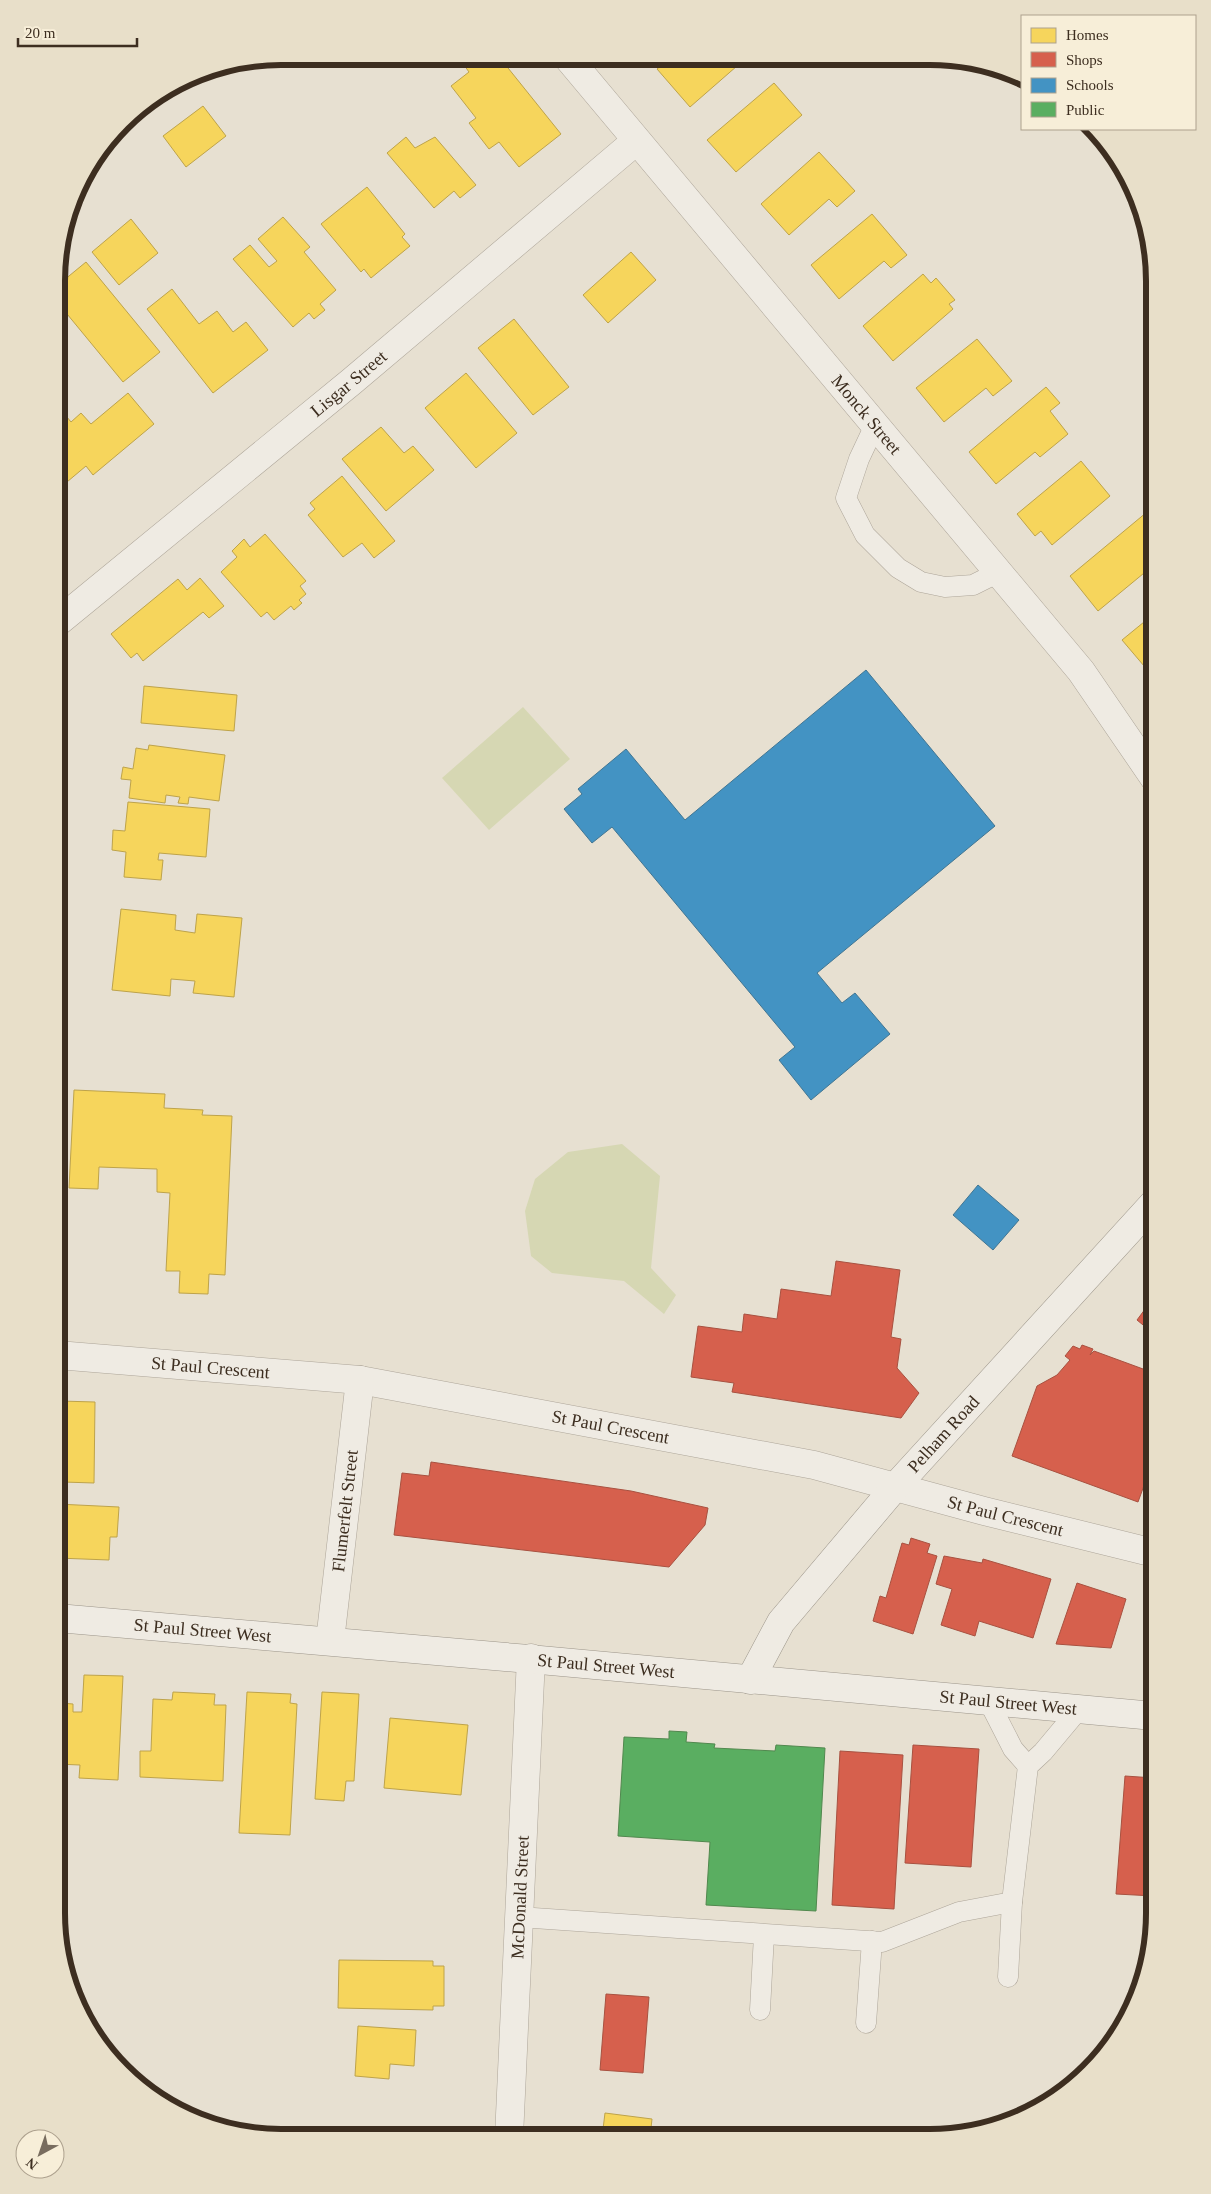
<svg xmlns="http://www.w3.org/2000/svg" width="1211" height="2194" font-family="Georgia,serif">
	<rect width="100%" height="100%" fill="#e7e0d1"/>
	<g fill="#d6d7b3">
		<path d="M523 707 570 759 489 830 442 778Z"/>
		<path d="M622 1144 660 1176 651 1268 676 1295 664 1314 624 1281 552 1273 531 1256 525 1211 535 1179 568 1152Z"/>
	</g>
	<g fill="#f6d55c" stroke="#bea34a">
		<path d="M474 57 500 58 561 134 519 167 499 142 489 149 469 123 476 118 451 86 469 72 464 65Z"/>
		<path d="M669 59H745L690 107 657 69Z"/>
		<path d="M774 83 802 115 736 172 707 140Z"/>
		<path d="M203 106 226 136 186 167 163 136Z"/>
		<path d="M406 137 415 148 435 137 476 185 460 198 454 191 434 208 387 153Z"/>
		<path d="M819 152 855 191 837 207 829 199 789 235 761 204Z"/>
		<path d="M367 187 405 234 402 237 410 246 371 278 364 269 361 272 321 224Z"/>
		<path d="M872 214 907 255 891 268 884 261 839 299 811 265Z"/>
		<path d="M283 217 310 247 304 252 336 290 320 304 325 310 314 319 309 313 293 327 233 259 250 245 269 267 277 261 258 239Z"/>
		<path d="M131 219 158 253 119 285 92 252Z"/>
		<path d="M631 252 656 280 608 323 583 295Z"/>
		<path d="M86 262 160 352 123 382 58 303V285Z"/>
		<path d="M923 274 931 283 936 278 955 300 949 304 953 309 893 361 863 326Z"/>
		<path d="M172 289 199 324 217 311 233 332 246 322 268 350 213 393 147 309Z"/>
		<path d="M514 319 569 387 533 415 478 348Z"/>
		<path d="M977 339 1012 381 993 396 986 388 944 422 916 388Z"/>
		<path d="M466 373 517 433 476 468 425 408Z"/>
		<path d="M1046 387 1060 403 1050 411 1068 434 1040 457 1035 452 996 484 969 452Z"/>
		<path d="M128 393 154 424 93 475 86 466 61 487 58 484V406L71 422 81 413 91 424Z"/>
		<path d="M381 427 404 453 413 446 434 470 386 511 342 459Z"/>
		<path d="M1081 461 1110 496 1052 545 1041 531 1035 536 1017 514Z"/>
		<path d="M342 476 395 541 374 558 362 543 343 557 308 515 315 509 310 503Z"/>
		<path d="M1147 512 1155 521V564L1098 611 1070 576Z"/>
		<path d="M265 534 306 581 300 586 306 594 299 600 302 603 294 610 291 606 274 620 267 612 261 617 221 572 237 557 232 551 244 539 250 547Z"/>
		<path d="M200 578 224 606 209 618 203 612 143 661 137 653 131 658 111 634 178 579 187 590Z"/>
		<path d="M1155 613V670L1150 673 1122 640Z"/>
		<path d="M144 686 237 695 234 731 141 723Z"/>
		<path d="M149 745 225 755 219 801 189 797 188 804 178 803 180 797 166 795 165 803 129 798 131 780 121 779 123 767 133 769 136 748 148 750Z"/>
		<path d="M128 802 210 809 206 857 159 853 158 860H163L161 880 124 877 126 852 112 850 113 830 125 831Z"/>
		<path d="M121 909 176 915 175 930 195 933 197 914 242 918 234 997 193 993 195 981 171 979 170 996 112 990Z"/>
		<path d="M74 1090 165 1094 164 1108 203 1110 202 1115 232 1116 225 1275 209 1274 208 1294 179 1293 180 1271H166L170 1193 157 1192V1169L99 1167 98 1189 69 1188Z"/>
		<path d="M60 1401 95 1402 94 1483 63 1482Z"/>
		<path d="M57 1504 119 1507 117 1537H110L109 1560 57 1558Z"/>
		<path d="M84 1675 123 1676 118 1780 79 1778 80 1765 56 1764V1712H61V1703L73 1704V1712H82Z"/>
		<path d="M173 1692 215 1694 214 1705H226L223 1781 140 1777V1751H151L153 1699 172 1700Z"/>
		<path d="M247 1692 291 1694 290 1703 297 1704 290 1835 239 1833Z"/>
		<path d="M322 1692 359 1694 354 1781H346L344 1801 315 1799Z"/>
		<path d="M390 1718 468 1725 461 1795 384 1788Z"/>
		<path d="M339 1960 433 1961V1966H444V2006H433V2010L338 2008Z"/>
		<path d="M358 2026 416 2030 414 2066 390 2064 389 2079 355 2076Z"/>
		<path d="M605 2113 652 2119 650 2137H602Z"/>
	</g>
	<g fill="#d6604d" stroke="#a85140">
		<path d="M836 1261 900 1270 891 1337 901 1339 897 1368 919 1393 901 1418 732 1392 734 1383 691 1377 698 1326 742 1332 744 1314 777 1319 781 1289 831 1296Z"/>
		<path d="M1154 1297V1334L1137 1320Z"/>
		<path d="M1082 1345 1093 1349 1090 1355 1094 1351 1154 1373V1458L1138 1502 1012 1456 1037 1386 1057 1375 1070 1360 1065 1356 1073 1346 1080 1349Z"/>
		<path d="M431 1462 631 1491 708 1508 705 1525 669 1567 394 1535 402 1473 429 1476Z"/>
		<path d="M911 1538 930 1544 927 1553 937 1556 913 1634 873 1621 880 1596 886 1598 902 1543 909 1545Z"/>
		<path d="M944 1556 982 1563 983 1559 1051 1579 1033 1638 979 1621 975 1636 941 1625 952 1589 936 1584Z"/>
		<path d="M1077 1583 1126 1599 1111 1648 1056 1644Z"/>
		<path d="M913 1745 979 1749 971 1867 905 1863Z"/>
		<path d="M840 1751 903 1755 894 1909 832 1905Z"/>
		<path d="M1125 1776 1154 1778V1896L1116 1894Z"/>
		<path d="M606 1994 649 1997 643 2073 600 2070Z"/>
	</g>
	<g fill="#4393c3" stroke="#417592">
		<path d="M866 670 995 826 817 973 842 1003 855 993 890 1034 811 1100 779 1060 795 1047 612 827 592 843 564 809 582 794 578 789 626 749 685 820Z"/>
		<path d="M978 1185 1019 1220 993 1250 953 1215Z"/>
	</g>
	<path fill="#5aae61" stroke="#51884e" d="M669 1731 687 1732 686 1742 715 1744 714 1748 775 1751 776 1745 825 1748 816 1911 706 1905 710 1842 618 1836 624 1737 669 1739Z"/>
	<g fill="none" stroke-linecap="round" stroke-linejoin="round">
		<g stroke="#ada599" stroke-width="21">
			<g id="service">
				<path d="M875 425 859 459 846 498 865 535 898 568 921 582 945 587 973 585 999 572"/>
				<path d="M988 1700 1013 1749 1028 1766"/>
				<path d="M519 1917 882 1942 959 1912 1012 1902 1028 1766 1043 1752 1079 1709"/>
				<path d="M1008 1977 1012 1902"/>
				<path d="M760 2010 764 1935"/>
				<path d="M866 2023 872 1941"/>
			</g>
		</g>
		<g stroke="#ada599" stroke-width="29">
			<g id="minor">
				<path id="s1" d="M568 58 1081 671 1155 779"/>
				<path id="s2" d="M58 622 351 382 636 141"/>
				<path id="s3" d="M57 1355 360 1380 814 1465 984 1511 1154 1553"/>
				<path id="s4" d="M330 1641 360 1380"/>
				<path id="s5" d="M509 2137 531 1658"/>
			</g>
		</g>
		<g stroke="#9c958a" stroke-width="29">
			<g id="secondary">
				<path id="s6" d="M57 1618C423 1649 788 1682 1154 1716"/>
				<path id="s7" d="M750 1680 781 1622 896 1486 1154 1203"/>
			</g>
		</g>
		<use href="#service" stroke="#efebe3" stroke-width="20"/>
		<use href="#minor" stroke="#efebe3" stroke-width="28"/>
		<use href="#secondary" stroke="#efebe3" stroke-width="28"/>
	</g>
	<g text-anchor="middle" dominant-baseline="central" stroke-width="5" stroke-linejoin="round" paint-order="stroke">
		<g font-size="18" fill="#3d2e20" stroke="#f7eed8">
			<text stroke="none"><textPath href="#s2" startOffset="376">Lisgar Street</textPath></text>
			<text stroke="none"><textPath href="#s1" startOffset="465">Monck Street</textPath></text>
			<text stroke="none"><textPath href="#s3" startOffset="154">St Paul Crescent</textPath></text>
			<text stroke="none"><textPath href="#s3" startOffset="559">St Paul Crescent</textPath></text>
			<text stroke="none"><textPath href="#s7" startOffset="314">Pelham Road</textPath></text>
			<text stroke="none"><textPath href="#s4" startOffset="131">Flumerfelt Street</textPath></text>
			<text stroke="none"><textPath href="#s3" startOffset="964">St Paul Crescent</textPath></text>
			<text stroke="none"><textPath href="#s6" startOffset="146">St Paul Street West</textPath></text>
			<text stroke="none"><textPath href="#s6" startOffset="551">St Paul Street West</textPath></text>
			<text stroke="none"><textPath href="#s6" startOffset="955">St Paul Street West</textPath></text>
			<text stroke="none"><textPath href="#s5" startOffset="240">McDonald Street</textPath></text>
		</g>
	</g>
	<path d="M0 0H1211V2194H0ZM281 65H930A216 216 0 0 1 1146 281V1913A216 216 0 0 1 930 2129H281A216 216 0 0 1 65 1913V281A216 216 0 0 1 281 65Z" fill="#e8dfc9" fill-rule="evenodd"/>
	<path fill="none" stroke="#3d2e20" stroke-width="6" d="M281 65H930A216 216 0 0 1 1146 281V1913A216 216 0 0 1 930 2129H281A216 216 0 0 1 65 1913V281A216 216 0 0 1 281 65Z"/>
	<rect x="1021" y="15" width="175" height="115" fill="#f7eed8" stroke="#ada18e"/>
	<rect x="1031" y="28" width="25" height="15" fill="#f6d55c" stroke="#ada18e"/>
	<text x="1066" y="40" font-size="15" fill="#3d2e20">Homes</text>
	<rect x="1031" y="52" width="25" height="15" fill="#d6604d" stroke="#ada18e"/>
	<text x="1066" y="65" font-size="15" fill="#3d2e20">Shops</text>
	<rect x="1031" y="78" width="25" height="15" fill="#4393c3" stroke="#ada18e"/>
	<text x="1066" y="90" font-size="15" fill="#3d2e20">Schools</text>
	<rect x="1031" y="102" width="25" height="15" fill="#5aae61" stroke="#ada18e"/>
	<text x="1066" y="115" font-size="15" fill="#3d2e20">Public</text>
	<g transform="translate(40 2154) rotate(220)"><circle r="24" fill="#f7eed8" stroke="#ada18e"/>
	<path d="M0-4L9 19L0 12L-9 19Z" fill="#786c5e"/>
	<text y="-8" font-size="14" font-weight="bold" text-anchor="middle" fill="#3d2e20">N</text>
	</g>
	<path d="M18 38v8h119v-8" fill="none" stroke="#3d2e20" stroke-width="2.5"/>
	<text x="25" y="38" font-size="15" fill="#3d2e20" stroke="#f7eed8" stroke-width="4" paint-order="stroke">20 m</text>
</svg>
